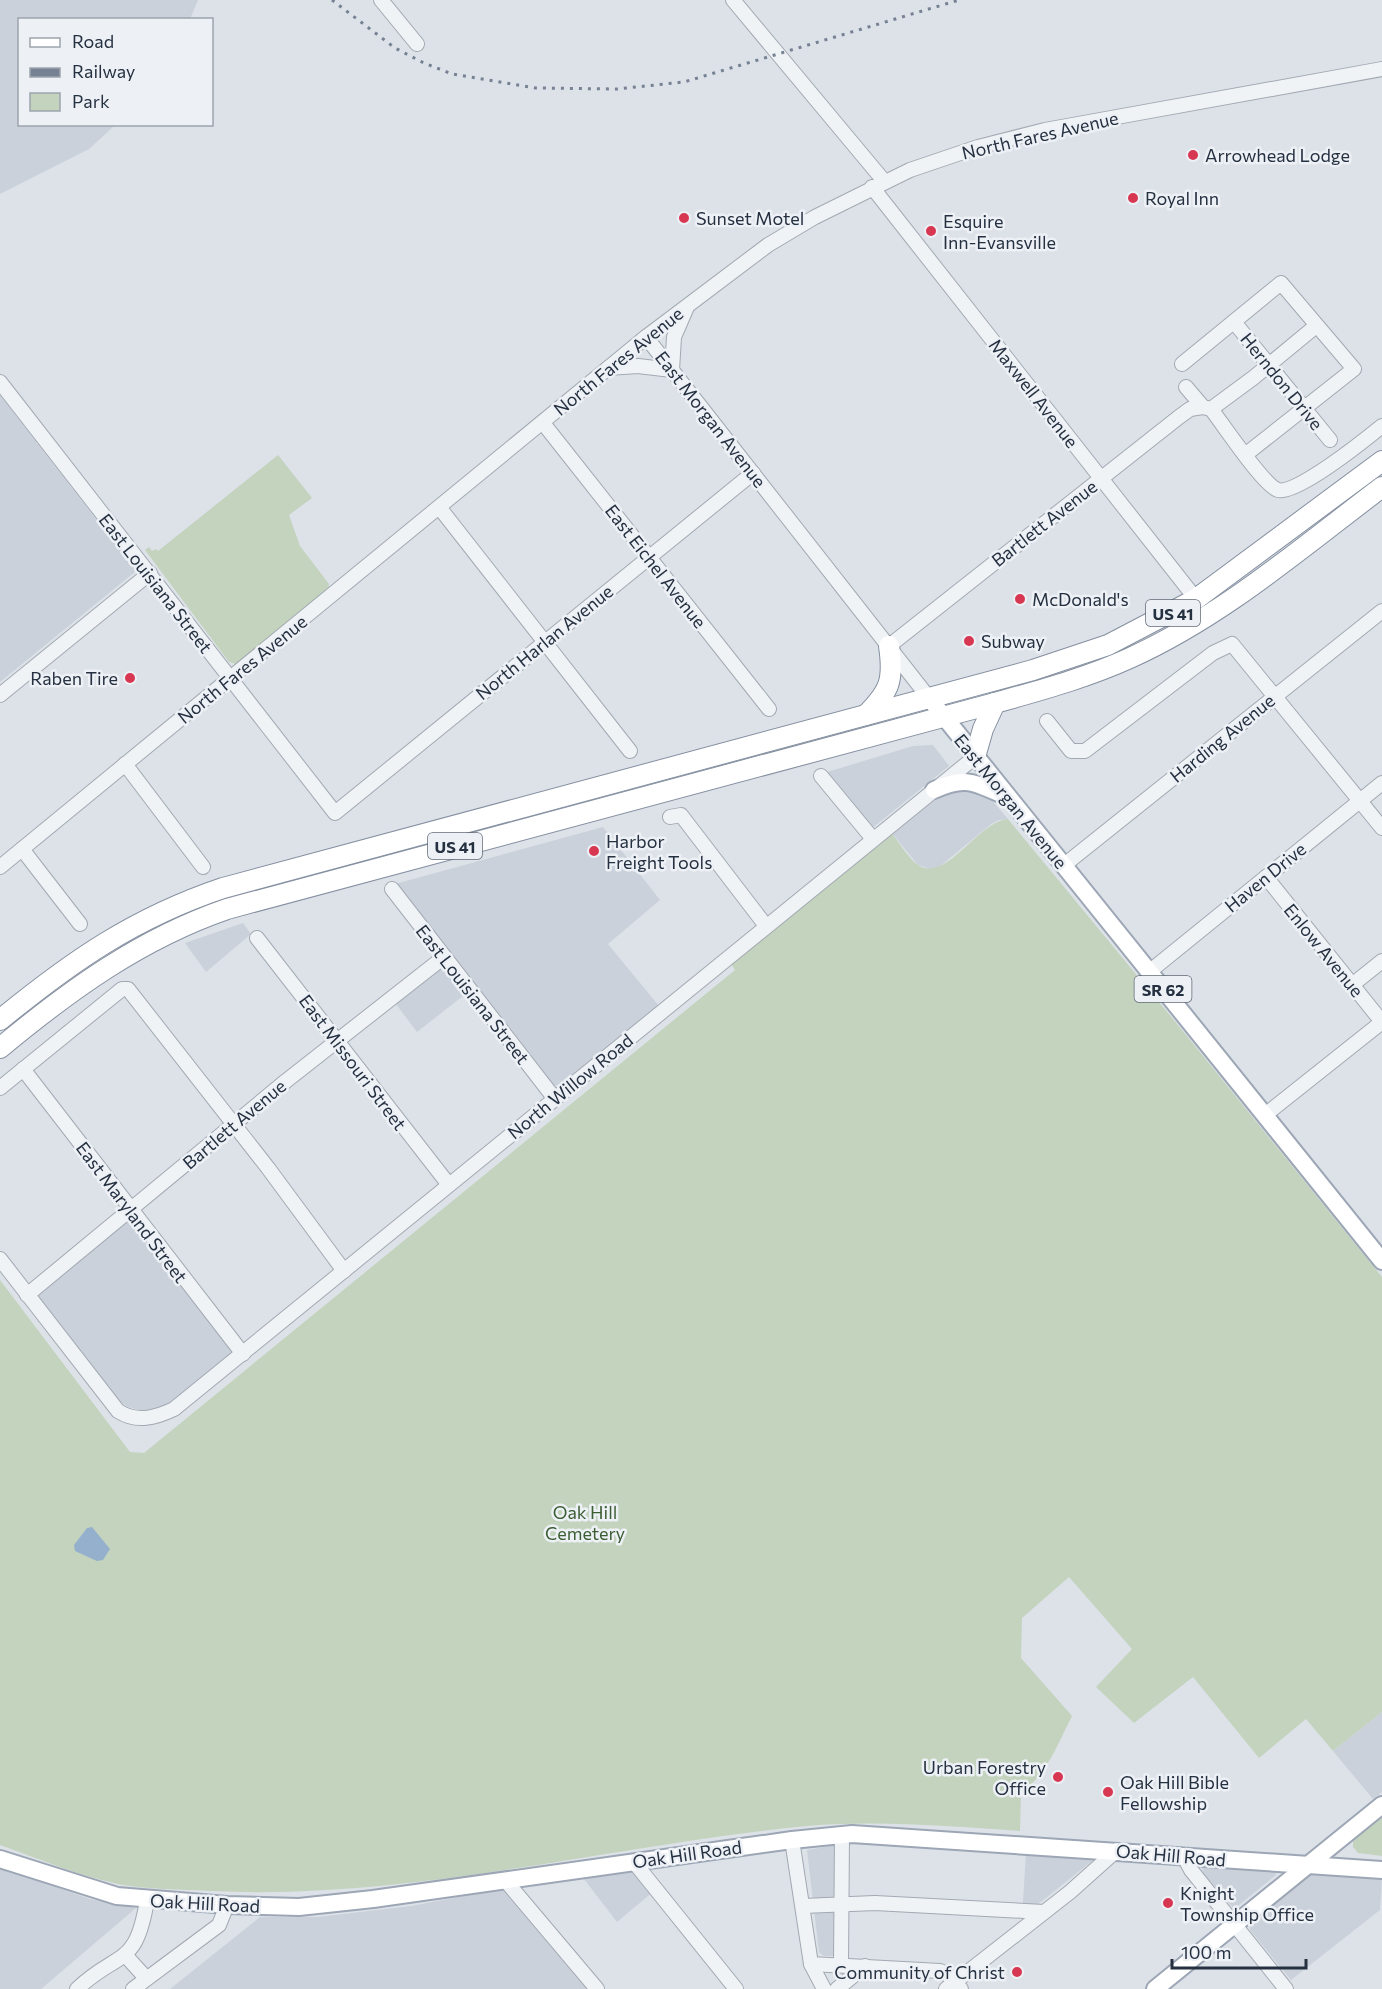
<svg xmlns="http://www.w3.org/2000/svg" width="1382" height="1989" font-family="Commissioner,sans-serif">
	<rect width="100%" height="100%" fill="#dde2e8"/>
	<g fill="#cbd1db">
		<path d="M0 0H198L190 19 20 20V124L115 125 89 149 0 194Z"/>
		<path d="M0 395 136 571 0 682Z"/>
		<path d="M933 745 949 766 871 829 824 773 913 746Z"/>
		<path d="M961 783 989 797 1008 819 999 820 991 824 938 868 930 869 918 865 891 832 945 790Z"/>
		<path d="M603 827 660 900 608 944 659 1006 561 1086 550 1085 395 884Z"/>
		<path d="M243 923 251 934 206 972 185 943Z"/>
		<path d="M443 960 468 992 417 1032 393 1000Z"/>
		<path d="M130 1215 237 1351 175 1400 160 1408 144 1411 128 1407 112 1396 34 1296Z"/>
		<path d="M1382 1712V1792L1373 1799 1333 1751Z"/>
		<path d="M842 1844 841 1956H824L819 1952 807 1850Z"/>
		<path d="M1026 1853 1091 1858 1092 1861 1022 1917Z"/>
		<path d="M0 1867 90 1899 136 1908 41 1989H0Z"/>
		<path d="M1202 1867 1275 1869 1276 1875 1234 1909 1203 1873Z"/>
		<path d="M636 1871 654 1891 617 1922 584 1879Z"/>
		<path d="M1312 1874 1382 1879 1380 1910 1291 1980 1250 1930V1925Z"/>
		<path d="M511 1887 596 1989H170L260 1917H317L411 1906Z"/>
	</g>
	<g fill="#c3d3be">
		<path d="M278 455 312 498 289 515 300 546 329 584 328 591 236 664 229 662 145 550 149 547 152 551 156 549 158 551Z"/>
		<path d="M1008 819 1182 1030 1382 1277V1712L1333 1751 1306 1719 1259 1758 1193 1677 1134 1723 1096 1687 1132 1649 1069 1577 1022 1618 1021 1658 1072 1716C1059 1741 1046 1777 1021 1792L1020 1831C949 1826 878 1820 807 1826 609 1845 410 1901 211 1891 180 1889 148 1890 118 1884 77 1875 39 1859 0 1845V1280L130 1452 144 1453 735 970 730 962 891 832C899 842 908 858 918 865 946 884 978 821 1008 819Z"/>
		<path d="M1382 1817V1856L1358 1853 1353 1847V1840Z"/>
	</g>
	<path fill="#95b0cc" d="M92 1527 110 1549 103 1560 97 1561 75 1551 74 1545 87 1528Z"/>
	<g fill="none" stroke-linecap="round" stroke-linejoin="round">
		<g stroke="#a2a9b2" stroke-width="16">
			<g id="minor">
				<path d="M381 0 417 44"/>
				<path d="M733 0 884 181"/>
				<path d="M872 187 1196 599"/>
				<path d="M1234 322 1330 440"/>
				<path d="M646 337 929 698"/>
				<path d="M1182 364 1281 283 1354 369 1245 455"/>
				<path d="M608 368 638 366 672 370 674 337 687 307"/>
				<path d="M0 382 335 813 753 473"/>
				<path d="M1186 387 1203 407 1211 409C1223 424 1263 485 1278 490 1295 496 1366 439 1382 426"/>
				<path d="M1211 409 1253 378 1316 326"/>
				<path d="M543 423 769 709"/>
				<path d="M439 507 630 751"/>
				<path d="M889 646 1179 417 1190 409 1203 407"/>
				<path d="M0 695 150 573"/>
				<path d="M1047 721 1071 751H1085L1213 653 1232 644 1382 828"/>
				<path d="M125 764 203 867"/>
				<path d="M821 776 873 839"/>
				<path d="M670 817 681 815 766 926"/>
				<path d="M22 849 80 924"/>
				<path d="M1063 866 1382 611"/>
				<path d="M0 867 646 337 768 245 815 217 910 170 978 147 1045 130 1382 69"/>
				<path d="M1266 877 1382 1022"/>
				<path d="M392 889 555 1099"/>
				<path d="M257 938 449 1185"/>
				<path d="M1149 972 1382 783"/>
				<path d="M1352 985 1382 961"/>
				<path d="M23 1069 243 1354"/>
				<path d="M0 1088 122 989H128L268 1168 344 1271"/>
				<path d="M1265 1115 1382 1022"/>
				<path d="M0 1259 118 1411C137 1423 155 1418 174 1409L975 757"/>
				<path d="M27 1295 286 1081 444 957"/>
				<path d="M792 1840 811 1964 940 1971 947 1974 961 1989"/>
				<path d="M1183 1855 1191 1870 1286 1989"/>
				<path d="M634 1862 736 1989"/>
				<path d="M505 1880 597 1989"/>
				<path d="M803 1906 875 1903 1044 1912"/>
				<path d="M126 1956 146 1978"/>
				<path d="M811 1964 824 1989"/>
				<path d="M841 1964 842 1835"/>
				<path d="M77 1989C118 1950 136 1969 147 1900"/>
				<path d="M133 1989 219 1925 227 1905"/>
				<path d="M837 1989 865 1966"/>
				<path d="M946 1989 1070 1892 1117 1850"/>
			</g>
		</g>
		<g stroke="#9ca6b5" stroke-width="20">
			<g id="major">
				<path d="M929 698 1382 1261"/>
				<path d="M934 790C965 776 973 782 1003 795"/>
				<path d="M0 1859 117 1896 227 1905 299 1907 373 1899 792 1840 852 1834 1382 1870"/>
				<path d="M1155 1989 1382 1805"/>
			</g>
		</g>
		<g stroke="#848fa0" stroke-width="22">
			<g id="highway">
				<path d="M866 715C890 691 894 680 889 646"/>
				<path d="M975 757 983 729 995 703"/>
				<path d="M0 1020C72 961 134 918 223 888L1033 670 1108 645 1196 599 1382 461"/>
				<path d="M0 1048C70 990 140 939 227 909L995 703C1041 690 1086 678 1130 658 1223 616 1301 548 1382 487"/>
			</g>
		</g>
		<use href="#minor" stroke="#f0f3f6" stroke-width="14"/>
		<use href="#major" stroke="#fff" stroke-width="16"/>
		<use href="#highway" stroke="#fff" stroke-width="20"/>
		<path stroke="#768193" stroke-width="3" stroke-dasharray="3 6" stroke-linecap="butt" d="M332 0 395 48 424 63 452 74 536 88 617 89 684 82 959 0"/>
	</g>
	<g fill="#d83752" stroke="#edf1f6" stroke-width="2">
		<circle cx="1193" cy="155" r="6"/>
		<circle cx="1133" cy="198" r="6"/>
		<circle cx="684" cy="218" r="6"/>
		<circle cx="931" cy="231" r="6"/>
		<circle cx="1020" cy="599" r="6"/>
		<circle cx="969" cy="641" r="6"/>
		<circle cx="130" cy="678" r="6"/>
		<circle cx="594" cy="851" r="6"/>
		<circle cx="1058" cy="1777" r="6"/>
		<circle cx="1108" cy="1792" r="6"/>
		<circle cx="1168" cy="1903" r="6"/>
		<circle cx="1017" cy="1972" r="6"/>
	</g>
	<g text-anchor="middle" dominant-baseline="central" stroke-width="5" stroke-linejoin="round" paint-order="stroke">
		<g fill="#edf1f6" stroke="#616a77" stroke-width="1.5">
			<rect x="1146" y="600" width="54" height="26" rx="4.5"/>
			<rect x="428" y="833" width="54" height="26" rx="4.5"/>
			<rect x="1134.5" y="976" width="57" height="26" rx="4.5"/>
		</g>
		<g font-size="16" font-weight="bold" fill="#253040">
			<text x="1173" y="613">US 41</text>
			<text x="455" y="846">US 41</text>
			<text x="1163" y="989">SR 62</text>
		</g>
		<g font-size="18" fill="#253040" stroke="#edf1f6">
			<text transform="translate(1040 135) rotate(-13)">North Fares Avenue</text>
			<text transform="translate(618 361) rotate(-39)">North Fares Avenue</text>
			<text transform="translate(1282 381) rotate(51)">Herndon Drive</text>
			<text transform="translate(1034 393) rotate(52)">Maxwell Avenue</text>
			<text transform="translate(711 419) rotate(52)">East Morgan Avenue</text>
			<text transform="translate(1044 523) rotate(-38)">Bartlett Avenue</text>
			<text transform="translate(656 566) rotate(52)">East Eichel Avenue</text>
			<text transform="translate(156 583) rotate(52)">East Louisiana Street</text>
			<text transform="translate(544 642) rotate(-39)">North Harlan Avenue</text>
			<text transform="translate(242 669) rotate(-39)">North Fares Avenue</text>
			<text transform="translate(1222 738) rotate(-39)">Harding Avenue</text>
			<text transform="translate(1011 801) rotate(51)">East Morgan Avenue</text>
			<text transform="translate(1265 877) rotate(-39)">Haven Drive</text>
			<text transform="translate(1324 950) rotate(51)">Enlow Avenue</text>
			<text transform="translate(473 994) rotate(52)">East Louisiana Street</text>
			<text transform="translate(353 1062) rotate(53)">East Missouri Street</text>
			<text transform="translate(570 1086) rotate(-39)">North Willow Road</text>
			<text transform="translate(234 1124) rotate(-40)">Bartlett Avenue</text>
			<text transform="translate(132 1212) rotate(53)">East Maryland Street</text>
			<text transform="translate(687 1854) rotate(-8)">Oak Hill Road</text>
			<text transform="translate(1171 1855) rotate(5)">Oak Hill Road</text>
			<text transform="translate(205 1903) rotate(3)">Oak Hill Road</text>
		</g>
		<g font-size="18" fill="#253040" stroke="#edf1f6" text-anchor="start">
			<text x="1205" y="155">Arrowhead Lodge</text>
			<text x="1145" y="198">Royal Inn</text>
			<text x="696" y="218">Sunset Motel</text>
			<text x="943" y="221">Esquire<tspan x="943" dy="21">Inn-Evansville</tspan></text>
			<text x="1032" y="599">McDonald's</text>
			<text x="981" y="641">Subway</text>
			<text x="118" y="678" text-anchor="end">Raben Tire</text>
			<text x="606" y="841">Harbor<tspan x="606" dy="21">Freight Tools</tspan></text>
			<text x="1046" y="1767" text-anchor="end">Urban Forestry<tspan x="1046" dy="21">Office</tspan></text>
			<text x="1120" y="1782">Oak Hill Bible<tspan x="1120" dy="21">Fellowship</tspan></text>
			<text x="1180" y="1893">Knight<tspan x="1180" dy="21">Township Office</tspan></text>
			<text x="1005" y="1972" text-anchor="end">Community of Christ</text>
		</g>
		<g font-size="18" fill="#3b5d32" stroke="#edf1f6">
			<text x="585" y="1512">Oak Hill<tspan x="585" dy="21">Cemetery</tspan></text>
		</g>
	</g>
	<rect x="18" y="18" width="195" height="108" fill="#edf1f6" stroke="#9da4ad" stroke-width="1.5"/>
	<rect x="30" y="38" width="30" height="9" fill="#ffffff" stroke="#9da4ad" stroke-width="1.5"/>
	<text x="72" y="48" font-size="18" fill="#253040">Road</text>
	<rect x="30" y="68" width="30" height="9" fill="#768193" stroke="#9da4ad" stroke-width="1.5"/>
	<text x="72" y="78" font-size="18" fill="#253040">Railway</text>
	<rect x="30" y="93" width="30" height="18" fill="#c3d3be" stroke="#9da4ad" stroke-width="1.5"/>
	<text x="72" y="108" font-size="18" fill="#253040">Park</text>
	<path d="M1172 1959v9h134v-9" fill="none" stroke="#253040" stroke-width="3"/>
	<text x="1181" y="1959" font-size="18" fill="#253040" stroke="#edf1f6" stroke-width="4.5" paint-order="stroke">100 m</text>
</svg>
